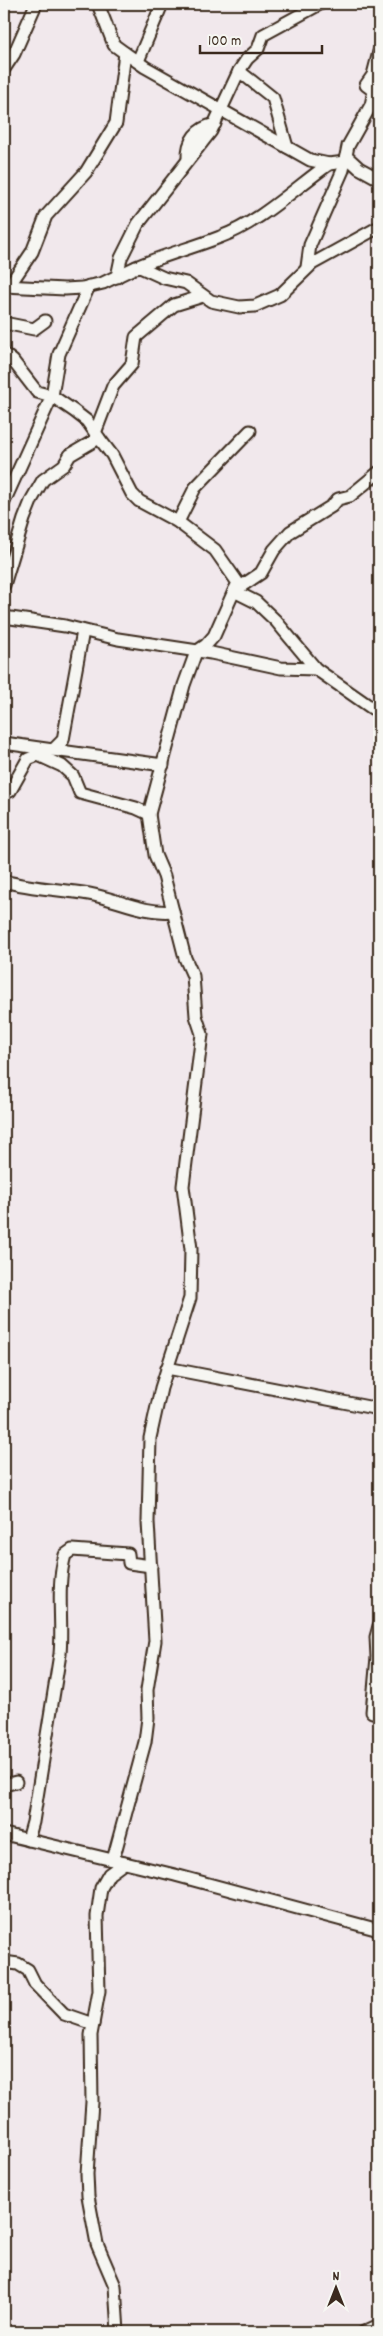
<svg xmlns="http://www.w3.org/2000/svg" width="383" height="2336" font-family="Dekko,sans-serif">
	<rect width="100%" height="100%" fill="#f1e8ec"/>
	<filter id="ink" filterUnits="userSpaceOnUse"><feTurbulence type="fractalNoise" baseFrequency=".02" numOctaves="2"/><feDisplacementMap in="SourceGraphic" scale="10" xChannelSelector="R" yChannelSelector="G"/><feConvolveMatrix kernelMatrix="1 2 1 2 8 2 1 2 1" color-interpolation-filters="sRGB"/></filter>
	<g filter="url(#ink)">
		<g fill="none" stroke-linecap="round" stroke-linejoin="round">
			<g stroke="#3b2a1e" stroke-width="15">
				<g id="minor">
					<path d="M98 4 114 45 125 53 145 67 310 160 329 164 345 162"/>
					<path d="M138 61 162 4"/>
					<path d="M4 69 14 54 36 4"/>
					<path d="M239 71 273 98 287 147"/>
					<path d="M346 156 359 168 379 179"/>
					<path d="M188 159C187 140 197 128 215 124"/>
					<path d="M136 267C164 255 192 248 220 237 259 223 295 188 329 164"/>
					<path d="M307 267 310 245 343 170 348 146 371 105 374 91 366 85 373 75 379 52"/>
					<path d="M117 277 121 258 138 224 211 131 239 71 247 59 258 49 263 35 320 4"/>
					<path d="M4 286 65 289 82 288 103 283 134 268 140 267 164 278 186 283 211 301 239 307 255 306 280 295 312 264 379 227"/>
					<path d="M9 286 32 252 46 216 86 172 116 123 125 53"/>
					<path d="M4 323 34 329 45 321"/>
					<path d="M4 354 13 361 37 392 52 396 74 411 87 421 99 438"/>
					<path d="M95 433 113 386 132 364 136 337 174 305 203 296"/>
					<path d="M4 502 52 396 59 354 89 286"/>
					<path d="M178 522 195 488 250 431"/>
					<path d="M4 585 24 519 32 499 43 480 64 465 70 455 99 438 112 455 132 494 139 501 178 522 215 550 238 583 234 591 256 602 276 621 316 669 379 713"/>
					<path d="M4 617 65 626 118 639 211 653 281 668 316 669"/>
					<path d="M4 743 53 750 63 740 83 631"/>
					<path d="M53 750 163 765"/>
					<path d="M4 793 10 791 28 759 38 755 62 766 73 776 80 793 136 808 149 814 184 685 196 652 206 645 214 636 234 591 261 573 274 550 290 532 332 506 338 499 350 496 379 472"/>
					<path d="M4 881C32 889 60 889 89 894 117 899 143 914 173 911"/>
					<path d="M167 1368 379 1409"/>
					<path d="M372 1712 377 1657 376 1637 379 1626"/>
					<path d="M4 1785 16 1782"/>
					<path d="M4 1834 175 1875 379 1930"/>
					<path d="M28 1840 33 1822 60 1654C63 1621 56 1587 65 1555L72 1550 128 1554 129 1563 151 1566"/>
					<path d="M113 1860 145 1742 148 1718 147 1690 155 1641 148 1522 150 1438 161 1388 190 1298 191 1249 183 1186 202 1034 196 1016 193 976 185 958 164 876 155 855 149 814"/>
					<path d="M4 1962 18 1964 28 1970 35 1984 64 2014 93 2024"/>
					<path d="M118 2332 115 2286 97 2244 88 2196 87 2174 92 2102 91 2035 99 1991 97 1916 101 1888 109 1874 124 1863"/>
					<path d="M364 2332 379 2325"/>
				</g>
			</g>
			<use href="#minor" stroke="#f6f6f2" stroke-width="11"/>
		</g>
	</g>
	<rect width="383" height="2336" fill="none" stroke="#f6f6f2" stroke-width="20"/>
	<rect x="10" y="10" width="363" height="2316" fill="none" stroke="#3b2a1e" stroke-width="2" filter="url(#ink)"/>
	<g transform="translate(336 2288)" stroke="#f6f6f2" stroke-width="4" paint-order="stroke">
	<path d="M0-4L9 19L0 12L-9 19Z" fill="#3b2a1e"/>
	<text y="-8" font-size="14" font-weight="bold" text-anchor="middle" fill="#3b2a1e">N</text>
	</g>
	<path d="M200 45v8h122v-8" fill="none" stroke="#3b2a1e" stroke-width="2.5"/>
	<text x="208" y="45" font-size="15" fill="#3b2a1e" stroke="#f6f6f2" stroke-width="4" paint-order="stroke">100 m</text>
</svg>
